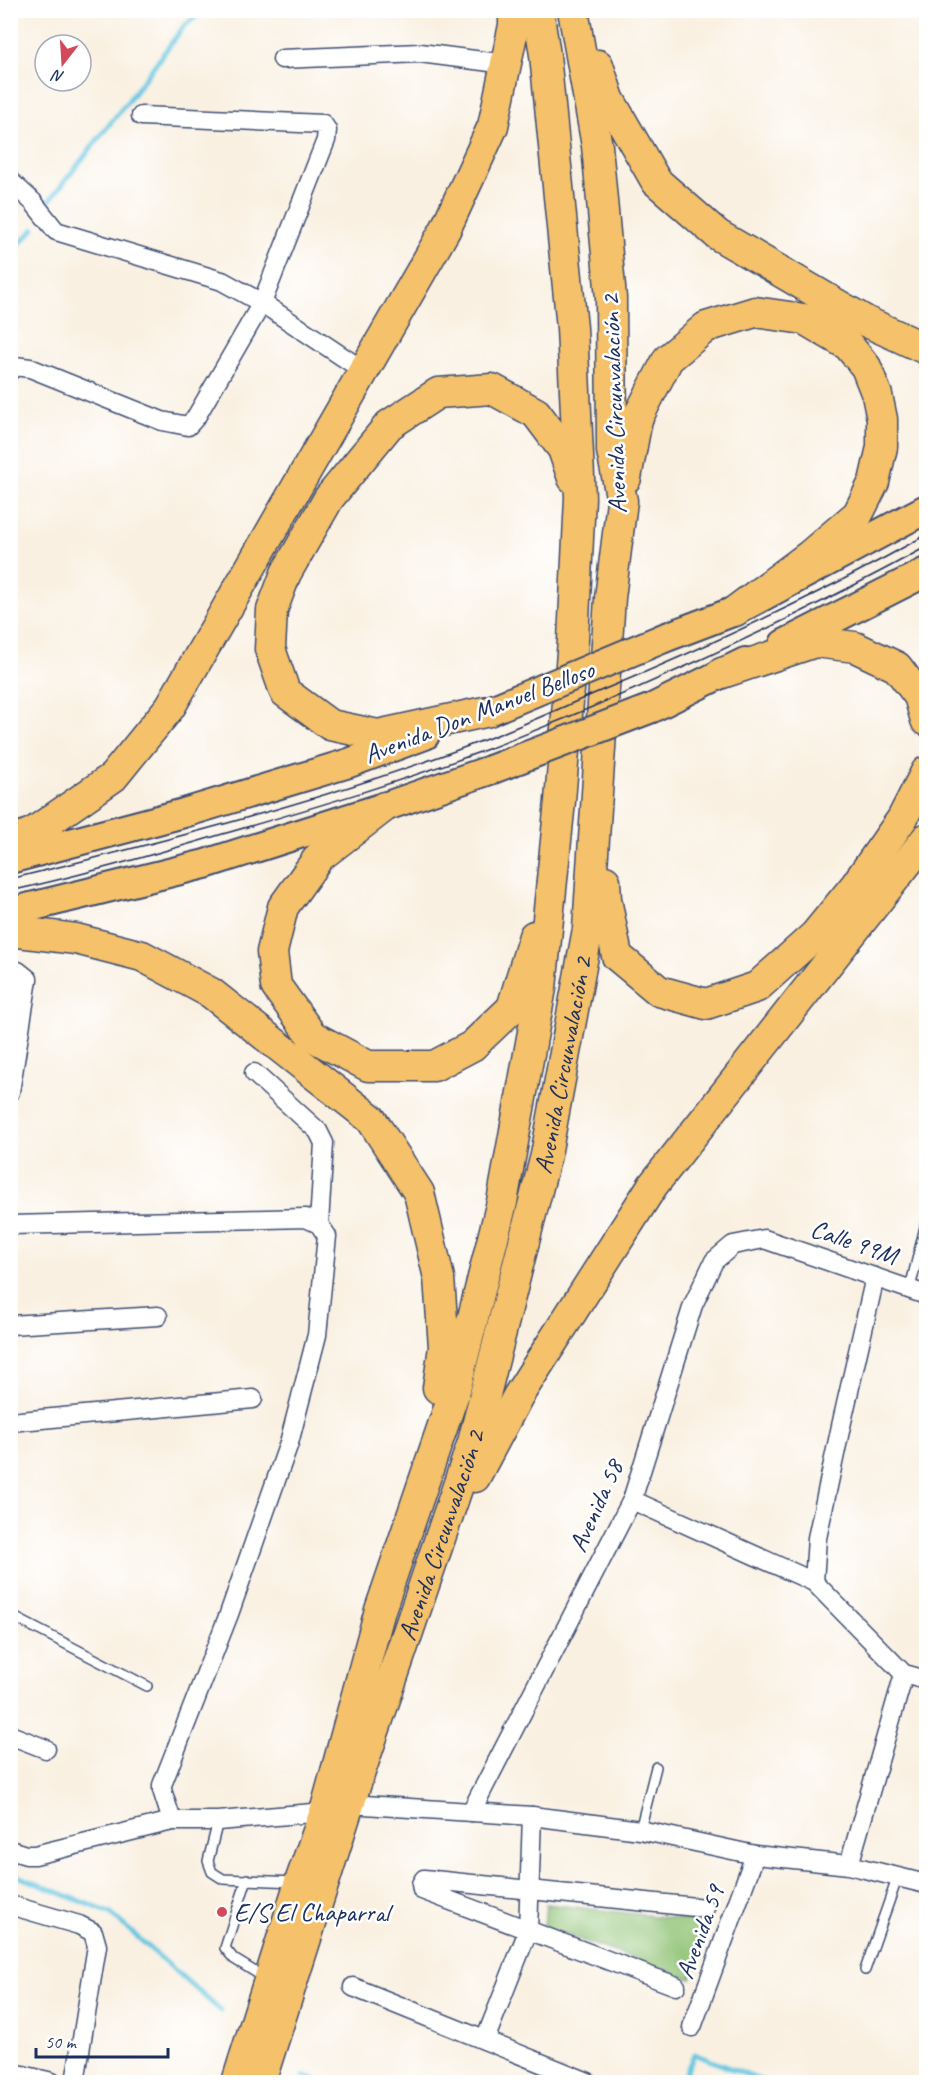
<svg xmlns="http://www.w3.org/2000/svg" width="937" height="2093" font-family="Caveat,sans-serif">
	<rect width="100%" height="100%" fill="#fff"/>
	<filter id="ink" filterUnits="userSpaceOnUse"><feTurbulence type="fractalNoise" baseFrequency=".0167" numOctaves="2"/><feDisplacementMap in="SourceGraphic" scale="12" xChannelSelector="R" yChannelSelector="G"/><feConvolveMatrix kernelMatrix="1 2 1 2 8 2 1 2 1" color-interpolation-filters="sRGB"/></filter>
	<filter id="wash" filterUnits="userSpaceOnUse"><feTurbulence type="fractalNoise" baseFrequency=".008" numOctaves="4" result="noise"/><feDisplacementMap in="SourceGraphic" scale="24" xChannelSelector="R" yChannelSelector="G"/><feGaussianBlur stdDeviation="1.35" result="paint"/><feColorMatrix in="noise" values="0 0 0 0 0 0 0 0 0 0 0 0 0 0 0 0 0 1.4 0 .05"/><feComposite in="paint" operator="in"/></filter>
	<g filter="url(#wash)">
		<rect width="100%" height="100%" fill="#f9f0e1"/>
		<path fill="#90c374" stroke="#567969" stroke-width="1.5" d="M546 1904 708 1922 691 1979 544 1927Z"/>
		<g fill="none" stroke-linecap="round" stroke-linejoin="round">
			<g stroke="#63c6e1" stroke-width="5">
				<path d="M50 200 128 101 184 26 202 12 207 10"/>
				<path d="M10 253 34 229"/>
				<path d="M10 1873 110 1913 221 2011"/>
				<path d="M304 2076 322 2082"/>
				<path d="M682 2082 694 2054 765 2082"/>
			</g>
		</g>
	</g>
	<g filter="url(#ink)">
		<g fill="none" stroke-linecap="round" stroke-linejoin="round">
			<g stroke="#3c4c72" stroke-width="12">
				<g id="service">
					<path d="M910 1288 926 1223"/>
					<path d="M10 1615 147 1686"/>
					<path d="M218 1821 208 1861 212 1872 223 1879 295 1882"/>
					<path d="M640 1830 656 1767"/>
					<path d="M247 1879 225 1948 234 1959 265 1978"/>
					<path d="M865 1970 898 1876"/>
				</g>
			</g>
			<g stroke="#3c4c72" stroke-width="21">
				<g id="minor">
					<path d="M282 59 420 53 506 64"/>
					<path d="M10 181 33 202 56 231 222 281 262 303 364 371"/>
					<path d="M10 371 15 366 30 368 162 421 188 426 196 417 262 303 326 140 327 130 323 124 141 116"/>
					<path d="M10 972 18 971 28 979 10 1092"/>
					<path d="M254 1073 318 1131 324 1143 319 1224"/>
					<path d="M10 1225 306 1218 319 1224 327 1236 317 1335 289 1443 229 1614 162 1785V1790L172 1821H218L325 1812 349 1804 532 1816 640 1830 755 1855 849 1865 926 1884"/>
					<path d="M10 1325 158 1316"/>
					<path d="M10 1422 253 1399"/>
					<path d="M632 1500 814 1582 904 1674 926 1680"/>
					<path d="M814 1582 817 1538 841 1426 875 1277"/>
					<path d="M10 1735 46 1749"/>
					<path d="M471 1812 632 1500 693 1305 714 1261 733 1245 764 1239 926 1295"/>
					<path d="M10 1850 26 1855H35L172 1821"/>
					<path d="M849 1865 904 1674"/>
					<path d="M10 1905 79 1925 93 1932 97 1946 75 2082"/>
					<path d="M676 1986 422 1890 421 1884 424 1879 705 1908"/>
					<path d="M353 1987 588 2082"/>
					<path d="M692 2027 755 1855"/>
					<path d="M485 2040 528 1931 532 1816"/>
					<path d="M10 2072 52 2082"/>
				</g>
			</g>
			<g stroke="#3c4c72" stroke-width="32">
				<g id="primary">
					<path d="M664 638 735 611 926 509"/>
					<path d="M784 644 926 572"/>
					<path d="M652 708 745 662"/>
					<path d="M10 859 184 813 349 763 425 735"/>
					<path d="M10 912 205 864 384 807 490 770"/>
				</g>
			</g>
			<g stroke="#3c4c72" stroke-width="33">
				<g id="trunk">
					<path d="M598 65 609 99 656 181 718 235 867 322 926 349"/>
					<path d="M626 478 637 419 668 359 706 327 755 312 804 319 848 345 866 367 877 395 882 419V447L874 482 858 514 810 555 735 611"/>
					<path d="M722 673 815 642 855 647 897 667 919 696 926 720"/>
					<path d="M489 711 378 735 330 725 285 692 270 649 272 610 286 573 329 498 389 425 438 393 492 389 536 413 563 449 573 478"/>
					<path d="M384 807 319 857 283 907 272 952 276 986 312 1036 368 1066H434L472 1046 512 1008 534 936"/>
					<path d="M10 842 34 832 113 777 170 707 445 230 493 126 514 25V10"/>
					<path d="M605 881 606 899 617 956 659 991 706 1004 757 987 815 935 855 886 902 819 926 772"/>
					<path d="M10 931 76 939 142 956 211 993 371 1119 419 1193 439 1278 444 1347 438 1388"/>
					<path d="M475 1477 518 1396 653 1185 926 839"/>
					<path d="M237 2082 300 1882 325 1812 380 1610 454 1393 502 1202 541 988 560 801 573 640 580 498 572 328 545 55 538 10"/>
					<path id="s1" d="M260 2082 349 1804 473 1442 546 1155 588 929 610 598 622 501 612 451 611 298 597 146 573 10"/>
				</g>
			</g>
			<use href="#service" stroke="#fff" stroke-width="9"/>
			<use href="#minor" stroke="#fff" stroke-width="18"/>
			<use href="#primary" stroke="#f5c16b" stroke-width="28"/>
			<use href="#trunk" stroke="#f5c16b" stroke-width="30"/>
			<g stroke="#1b2f5e" stroke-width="1.5">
				<path d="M10 879C170 840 330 799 484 740 521 726 557 710 593 694 707 647 819 595 926 535"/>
				<path d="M10 891C84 875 157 853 230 832 316 807 403 781 488 749 639 691 785 624 926 547"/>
			</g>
			<g stroke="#3c4c72" stroke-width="32" stroke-linecap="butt">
				<g id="primary-bridge">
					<path d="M489 711 664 638"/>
					<path d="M490 770 652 708"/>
				</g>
			</g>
			<use href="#primary-bridge" stroke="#f5c16b" stroke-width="28"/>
		</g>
	</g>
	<circle fill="#d1495b" stroke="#fff" stroke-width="2" cx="222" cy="1912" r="6"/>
	<g text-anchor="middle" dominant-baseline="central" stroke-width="5" stroke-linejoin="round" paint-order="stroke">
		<g font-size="26" fill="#1b2f5e" stroke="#fff">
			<text transform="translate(614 404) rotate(-92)">Avenida Circunvalación 2</text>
			<text transform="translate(479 712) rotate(-21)">Avenida Don Manuel Belloso</text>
			<text stroke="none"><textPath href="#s1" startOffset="1062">Avenida Circunvalación 2</textPath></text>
			<text transform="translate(854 1242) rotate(19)">Calle 99M</text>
			<text transform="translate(596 1506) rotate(-66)">Avenida 58</text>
			<text stroke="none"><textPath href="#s1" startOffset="576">Avenida Circunvalación 2</textPath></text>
			<text transform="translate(700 1932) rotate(-70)">Avenida 59</text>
		</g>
		<g font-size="26" fill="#1b2f5e" stroke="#fff" text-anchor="start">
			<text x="234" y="1912">E/S El Chaparral</text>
		</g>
	</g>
	<rect width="937" height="2093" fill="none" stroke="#fff" stroke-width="36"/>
	<g transform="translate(63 63) rotate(197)"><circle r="28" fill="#ffffff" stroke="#a4acbf" stroke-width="1.5"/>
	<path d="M0-4.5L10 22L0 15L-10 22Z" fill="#d1495b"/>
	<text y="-9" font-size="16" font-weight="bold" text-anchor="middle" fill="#1b2f5e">N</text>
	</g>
	<path d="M36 2048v9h132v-9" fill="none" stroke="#1b2f5e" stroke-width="3"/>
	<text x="45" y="2048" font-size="18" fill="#1b2f5e" stroke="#ffffff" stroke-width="4.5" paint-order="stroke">50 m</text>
</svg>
